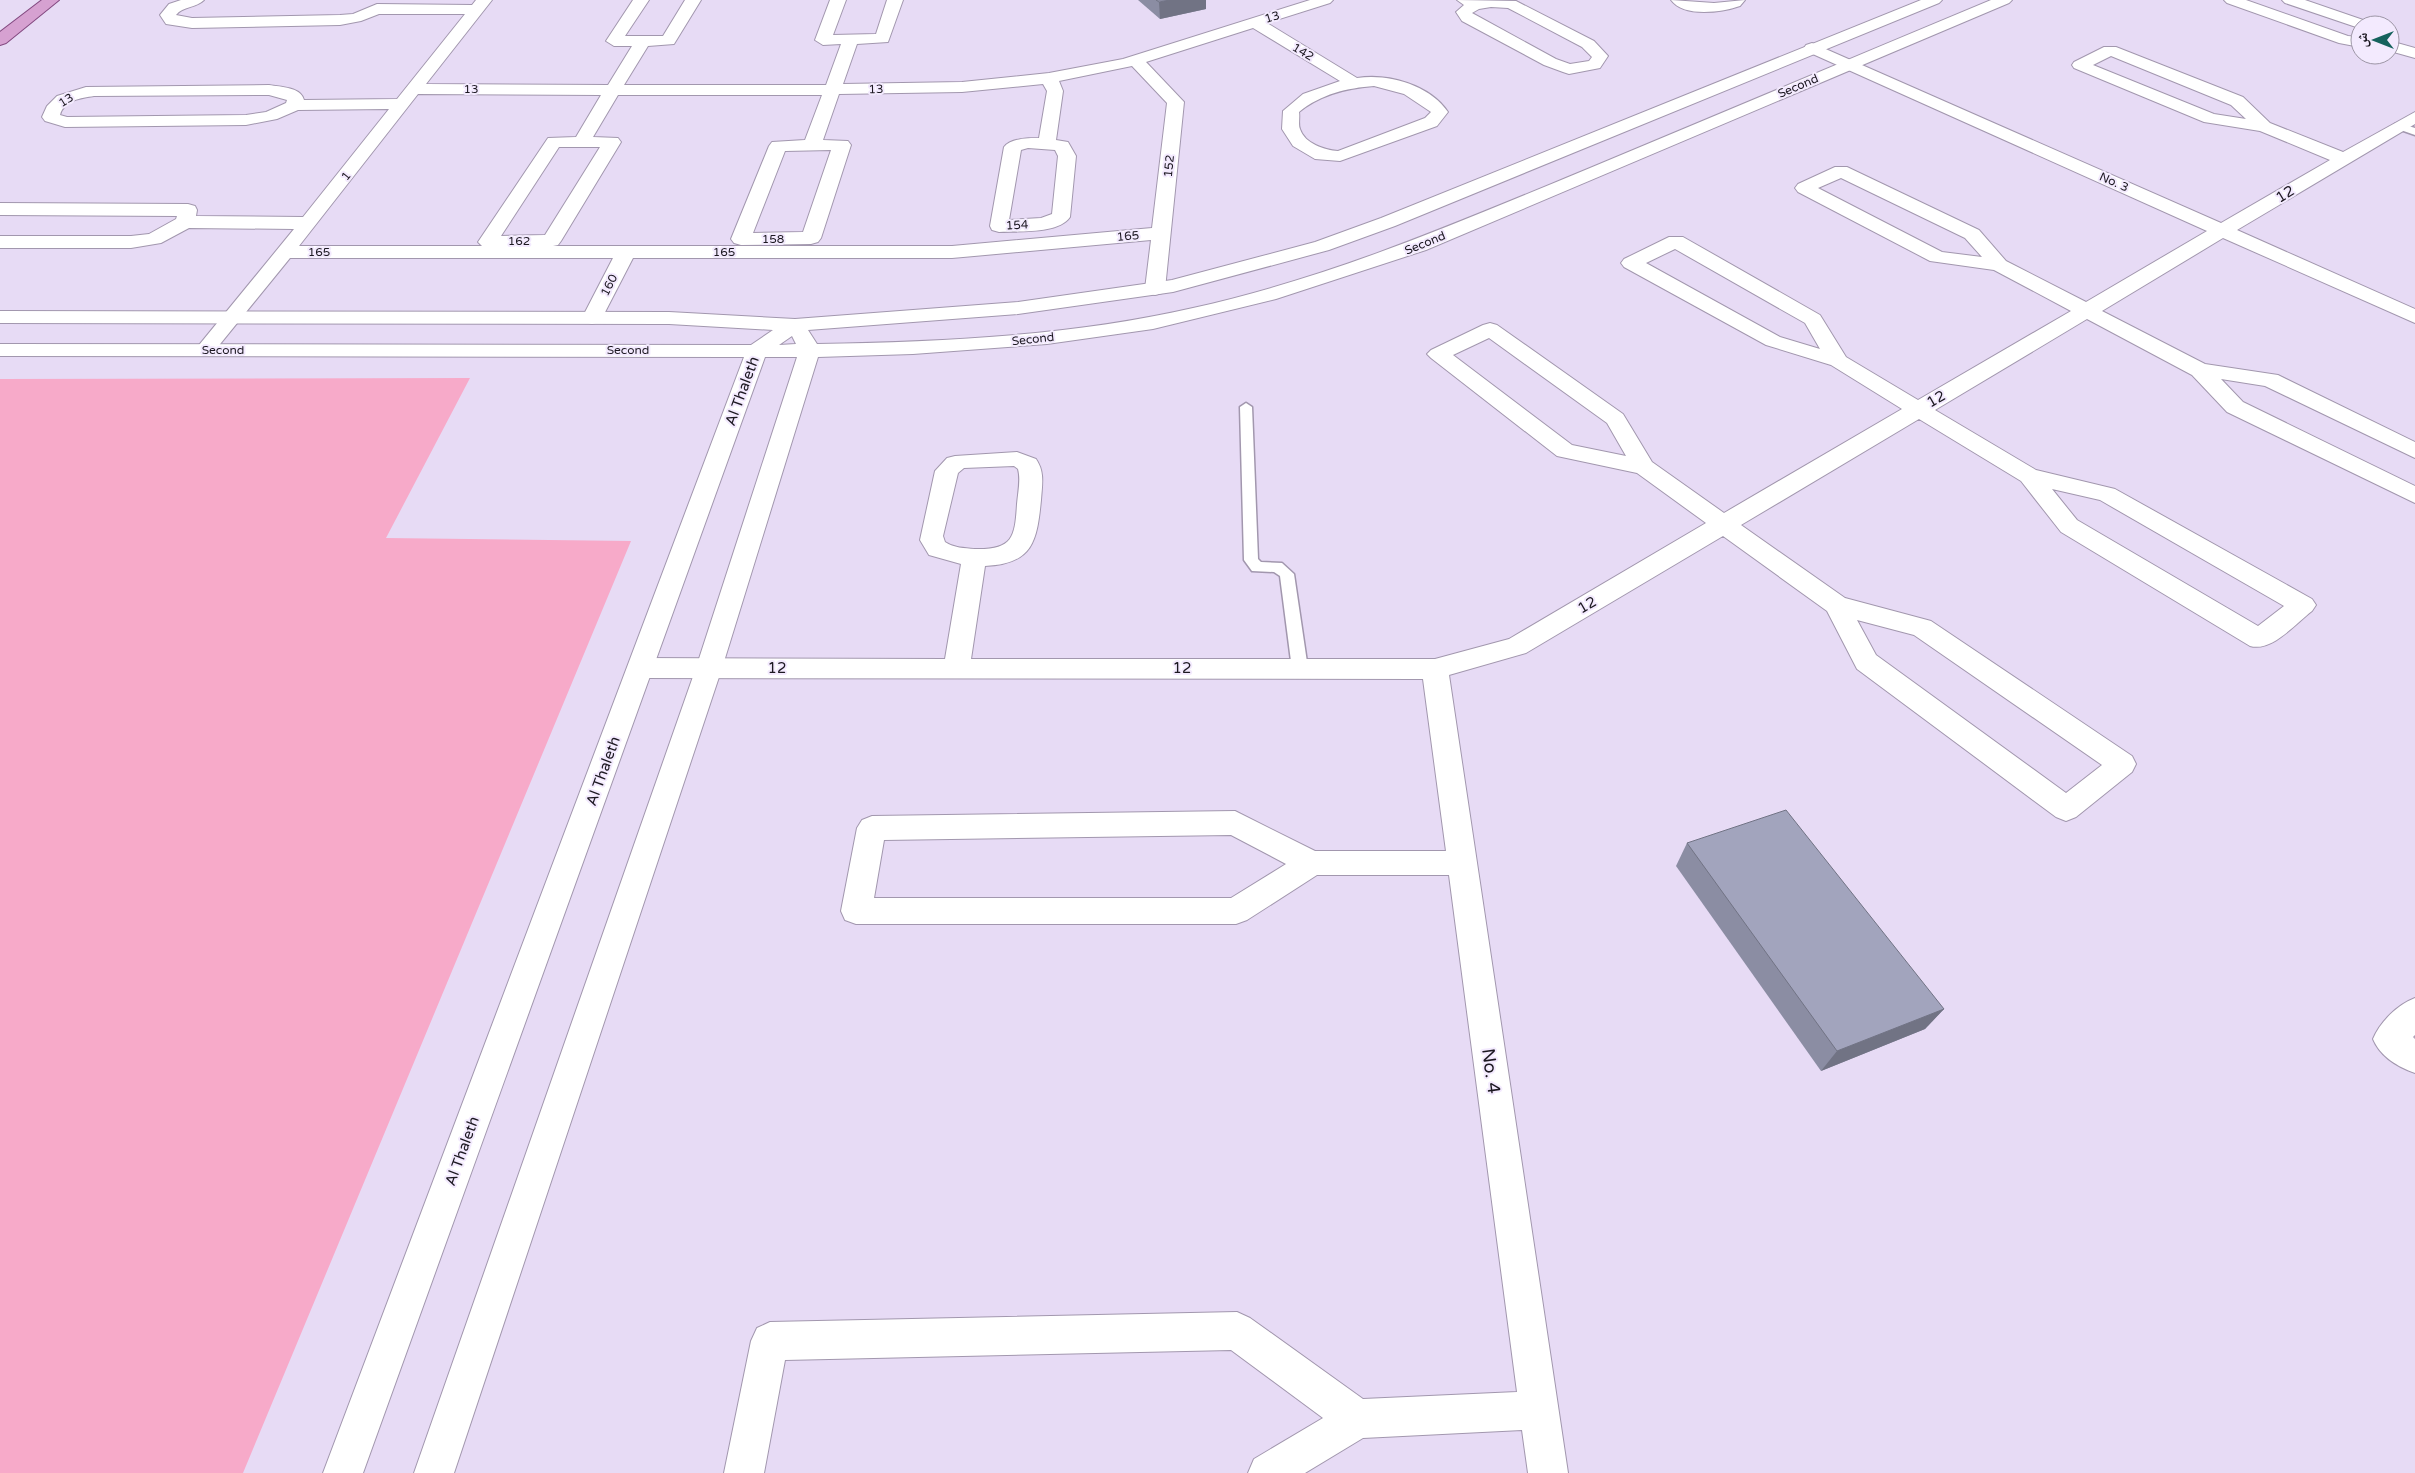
<svg xmlns="http://www.w3.org/2000/svg" width="2415" height="1473" font-family="'Varela Round','Noto Naskh Arabic',sans-serif">
	<rect width="100%" height="100%" fill="#e7dbf5"/>
	<path fill="#f7aac9" d="M470 378 386 538 631 541 243 1473H0V379Z"/>
	<g fill="none" stroke-linecap="round" stroke-linejoin="round">
		<g stroke="#a297ae" stroke-width="3">
			<g id="service">
				<path d="M2399 123 2415 128V135L2395 128V124Z"/>
				<path d="M1246 403 1252 407 1258 559 1261 562 1282 563 1294 574 1308 669 1306 673 1300 675 1294 673 1292 669 1280 576 1274 572 1252 571 1244 560 1240 407Z"/>
			</g>
		</g>
		<g stroke="#a297ae" stroke-width="2">
			<g id="minor">
				<path d="M181 0H204C196 8 183 6 176 15L192 18 340 15 353 14 377 4 472 5 476 0H492L426 84 608 85 632 46H614L606 41 633 0H649L625 36H663L685 0H701L674 44 648 46 624 85H826L841 44 823 45 815 40 830 0H846L833 35 876 34 887 0H903L888 42 857 44 843 84 962 82 1049 73 1123 59 1310 0H1333L1330 3 1267 23 1357 78C1388 73 1430 85 1448 112L1437 126 1340 161 1315 159 1293 146 1282 129 1283 111 1303 94 1340 81 1253 28 1146 62 1184 102 1165 289 1162 293 1155 295 1148 293 1145 289 1151 240 952 258H633L602 318 599 322 592 324 585 322 582 318 613 258H290L212 354 205 356 198 354 195 350 294 229 189 228 161 243 131 248H0V236H131L149 234 176 219 177 216 0 215V203L188 204 195 206 197 210 196 216 303 217 389 109 298 110 277 119 246 125 65 127 45 121 42 117 47 106 57 96 86 87 269 85C281 87 301 87 304 100L397 99 465 14H379L361 21 340 25 192 28 166 24 160 15 169 4ZM1132 66 1167 103 1152 228 952 246H553L558 245 561 241 621 142 618 138 593 137 618 95H822L805 140 772 142 769 146 731 239 734 243 741 245 811 244 818 242 821 238 851 145 848 141 823 140 839 94 962 92 1043 84 1047 91 1039 138C1029 138 1011 138 1004 147L990 226 992 230 999 232C1018 231 1059 234 1070 217L1076 156 1068 142 1056 140 1063 91 1059 81ZM1374 86 1404 94 1431 112 1425 118 1338 151C1325 150 1305 144 1300 129 1298 125 1300 117 1299 112 1321 94 1347 88 1374 86ZM418 94 601 95 576 137 548 138 478 242 482 246H299ZM269 95 287 100 286 103 266 112 246 115 67 117 60 115C64 100 81 98 94 96ZM559 147H600L545 235 501 236ZM1028 148 1055 150 1058 156 1052 214 1041 218 1009 220 1021 150ZM831 150 803 232 753 233 785 151Z"/>
				<path d="M1457 0 1516 1 1594 41 1608 56 1600 68 1569 74 1563 72 1544 65 1462 21 1456 12 1464 5ZM1491 7 1508 8 1582 47 1592 57 1589 61 1570 64 1556 59 1472 13 1479 9Z"/>
				<path d="M1671 0 1714 3 1745 0 1740 6C1723 12 1684 18 1671 0Z"/>
				<path d="M2224 0H2246L2348 36 2360 37V47L2339 43 2227 3Z"/>
				<path d="M2282 0H2305L2369 22 2372 25H2360L2359 28 2285 3Z"/>
				<path d="M2390 41 2415 48V58L2390 51Z"/>
				<path d="M1812 43 2221 223 2330 160 2260 131 2204 122 2074 68 2072 65 2074 62 2104 47H2116L2243 97 2270 123 2343 152 2415 112V124L2237 230 2415 309V323L2223 238 2102 311 2205 364 2278 375 2415 442V458L2265 386 2221 379 2243 402 2415 486V503L2227 412 2192 375 2087 319 1935 410 2036 470 2115 489 2312 599 2316 605 2312 611C2295 624 2272 652 2250 646L2061 532 2021 481 1919 419 1741 525 1845 598 1931 621 2132 756 2136 764 2132 772 2076 817 2066 821 2056 817 1857 669 1827 611 1723 536 1526 653 1449 675 1568 1473H1528L1522 1430 1363 1438 1305 1473H1248L1254 1459 1323 1418 1231 1350 785 1360 764 1473H724L751 1341 757 1328 770 1322 1237 1312 1250 1318 1363 1399 1517 1392 1449 875H1317L1247 920 1236 924H856L845 920 841 911 857 828 862 820 872 816 1235 811 1315 851H1446L1423 679 641 678 632 675 628 668 632 661 641 658 945 659 961 564 929 555 920 540 935 471 947 458 955 456 1017 452 1036 459C1045 472 1042 485 1041 500 1037 541 1033 564 985 566L971 659H1435L1509 639 1706 523 1637 473 1557 456 1431 358 1427 354 1431 350 1483 325 1490 323 1497 325 1623 414 1652 462 1724 513 1902 409 1831 365 1766 345 1624 267 1621 263 1624 259 1669 237H1683L1820 315 1846 357 1918 400 2071 311 1994 270 1930 261 1798 192 1795 188 1798 184 1835 167H1847L1979 230 2006 261 2086 302 2207 231 1806 51 1804 48 1806 45ZM2111 56 2231 105 2246 119 2214 114 2093 65ZM1841 178 1965 238 1982 257 1942 252 1818 188ZM1675 249 1805 323 1820 349 1780 337 1646 263ZM1489 338 1607 423 1626 456 1572 445 1453 355ZM1014 466 1018 469C1021 480 1018 492 1017 504 1015 537 1013 550 975 549 964 548 954 548 945 542L943 536 958 473 964 468ZM2052 489 2100 500 2284 606 2258 626 2077 520ZM1857 620 1914 635 2102 765 2066 793 1876 655ZM1231 835 1286 864 1231 898H874L884 840Z"/>
				<path d="M2415 998V1035L2413 1037 2415 1039V1073C2398 1067 2380 1056 2373 1039 2380 1022 2397 1005 2415 998Z"/>
			</g>
		</g>
		<g stroke="#a297ae" stroke-width="2">
			<path id="tertiary" d="M1921 0H1942L1939 3 1395 226 1329 250 1173 292 1018 314 808 330 817 344C942 342 1070 336 1193 308 1333 277 1459 222 1590 168 1724 112 1857 56 1991 0H2012L2009 3 1426 250 1276 299 1153 329 1047 344 913 354 818 357 722 668 454 1473H414L696 668 797 357H765L363 1473H323L744 357 0 356V344L751 345 773 330 669 324 0 323V311L669 312 795 319 1018 302 1172 280 1315 242 1381 218ZM792 336 796 344 779 345Z"/>
		</g>
		<g stroke="#834980" stroke-width="2">
			<path id="primary" d="M42 0H59L6 43 0 45V32Z"/>
		</g>
		<use href="#service" fill="#fff" fill-rule="evenodd"/>
		<use href="#minor" fill="#fff" fill-rule="evenodd"/>
		<use href="#tertiary" fill="#fff" fill-rule="evenodd"/>
		<use href="#primary" fill="#d6a1d1" fill-rule="evenodd"/>
	</g>
	<g fill="#8b8da3">
		<path d="M1138 0H1206V9L1160 19Z"/>
		<path d="M1687 843 1944 1009 1925 1029 1821 1071 1676 866Z"/>
	</g>
	<g fill="#717384">
		<path d="M1170 0H1206V9L1160 19 1159 2Z"/>
		<path d="M1944 1009 1925 1029 1821 1071 1837 1051Z"/>
	</g>
	<g fill="#a2a4bd" stroke="#717384">
		<path d="M1156 0H1170L1159 2Z"/>
		<path d="M1786 810 1944 1009 1837 1051 1687 843Z"/>
	</g>
	<g text-anchor="middle" dominant-baseline="central" stroke-width="4" stroke-linejoin="round" paint-order="stroke">
		<g font-size="12" fill="#1c1821" stroke="#f3eafe">
			<text transform="translate(1272 17) rotate(-17)">13</text>
			<text transform="translate(1303 52) rotate(31)">142</text>
			<text transform="translate(1798 86) rotate(-23)">Second</text>
			<text x="471" y="89">13</text>
			<text transform="translate(876 89) rotate(-1)">13</text>
			<text transform="translate(66 100) rotate(-32)">13</text>
			<text transform="translate(1169 166) rotate(-84)">152</text>
			<text transform="translate(346 176) rotate(-51)">1</text>
			<text transform="translate(2114 182) rotate(24)">No. 3</text>
			<text transform="translate(1017 225) rotate(-3)">154</text>
			<text transform="translate(1128 236) rotate(-5)">165</text>
			<text x="773" y="239">158</text>
			<text x="519" y="241">162</text>
			<text transform="translate(1425 243) rotate(-22)">Second</text>
			<text x="319" y="252">165</text>
			<text x="724" y="252">165</text>
			<text transform="translate(609 285) rotate(-63)">160</text>
			<text transform="translate(1033 339) rotate(-6)">Second</text>
			<text x="223" y="350">Second</text>
			<text x="628" y="350">Second</text>
		</g>
		<g font-size="15" fill="#1c1821" stroke="#f3eafe">
			<text transform="translate(2285 194) rotate(-31)">12</text>
			<text transform="translate(742 391) rotate(-70)">Al Thaleth</text>
			<text transform="translate(1936 399) rotate(-30)">12</text>
			<text transform="translate(1587 605) rotate(-30)">12</text>
			<text x="777" y="668">12</text>
			<text x="1182" y="668">12</text>
			<text transform="translate(603 771) rotate(-70)">Al Thaleth</text>
			<text transform="translate(462 1151) rotate(-70)">Al Thaleth</text>
		</g>
		<g font-size="18" fill="#1c1821" stroke="#f3eafe">
			<text transform="translate(1491 1071) rotate(82)">No. 4</text>
		</g>
	</g>
	<g transform="translate(2375 40) rotate(270)"><circle r="24" fill="#f3eafe" stroke="#9d96a6"/>
	<path d="M0-4L9 19L0 12L-9 19Z" fill="#15625d"/>
	<text y="-8" font-size="14" font-weight="bold" text-anchor="middle" fill="#1c1821">ش</text>
	</g>
</svg>
